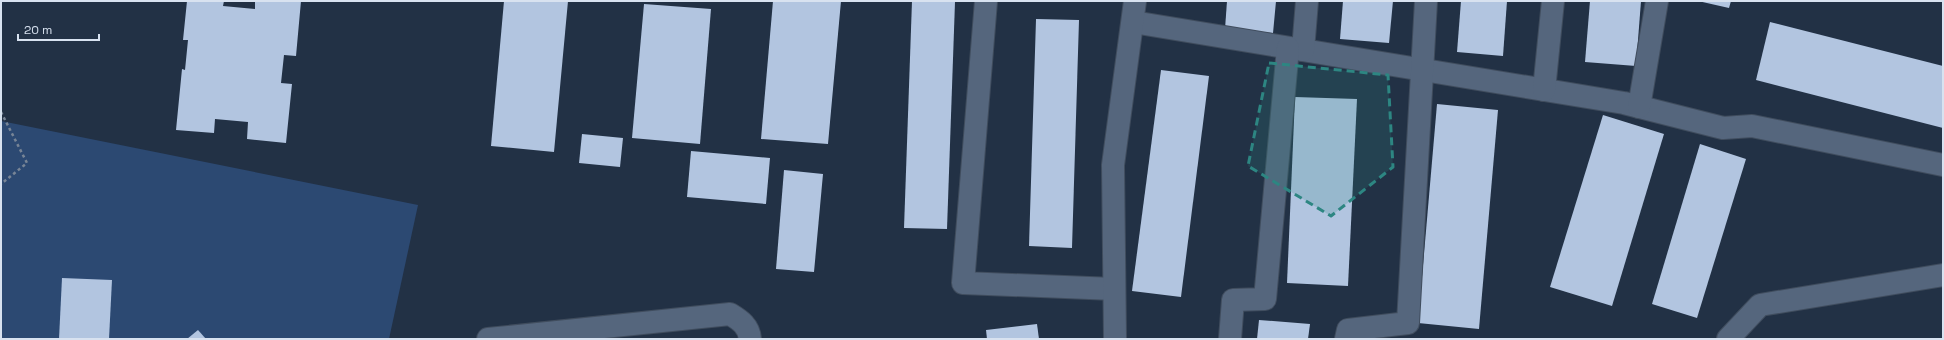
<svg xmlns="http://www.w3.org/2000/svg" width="1944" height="340" font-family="'Space Grotesk',sans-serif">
	<rect width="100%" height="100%" fill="#223145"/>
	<path fill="#2c4972" d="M1 121 418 205 389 339H1Z"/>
	<g fill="#b2c5e0">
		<path d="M187 1H224L223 6 255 9V1H301L296 56 284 55 281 83 292 84 286 143 247 139 248 122 215 119 214 133 176 130 182 69 185 70 188 40H183Z"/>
		<path d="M504 1H568L554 152 491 146Z"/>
		<path d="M773 1H841L828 144 761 139Z"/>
		<path d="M912 1 955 2 947 229 904 228Z"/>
		<path d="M1227 1H1276L1273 33 1225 29Z"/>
		<path d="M1343 1H1393L1389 43 1340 39Z"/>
		<path d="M1461 1H1507L1503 56 1457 52Z"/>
		<path d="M1590 1H1641L1636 66 1585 62Z"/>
		<path d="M1698 1H1731L1729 8Z"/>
		<path d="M644 4 711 9 700 144 632 138Z"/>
		<path d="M1036 19 1079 20 1072 248 1029 246Z"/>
		<path d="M1770 22 1943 66V128L1756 80Z"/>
		<path d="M1161 70 1209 76 1181 297 1132 291Z"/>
		<path d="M1295 97 1357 99 1348 286 1287 283Z"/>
		<path d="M1437 104 1498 110 1479 329 1418 323Z"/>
		<path d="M1603 115 1664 134 1612 306 1550 287Z"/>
		<path d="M582 134 623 138 620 167 579 163Z"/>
		<path d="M1700 144 1746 159 1697 318 1652 304Z"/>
		<path d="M691 151 770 158 766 204 687 197Z"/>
		<path d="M784 170 823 174 814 272 776 269Z"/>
		<path d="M62 278 112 280 109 339H59Z"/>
		<path d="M1259 320 1310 324 1308 339H1257Z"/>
		<path d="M1037 324 1039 339H987L986 330Z"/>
		<path d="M198 330 206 339H187Z"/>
	</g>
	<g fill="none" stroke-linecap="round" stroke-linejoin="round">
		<g stroke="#404d5e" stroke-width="24">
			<g id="minor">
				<path d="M986 1 963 283 1114 289"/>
				<path d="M1133 22 1624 103 1723 128 1752 126 1943 165"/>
				<path d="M1303 50 1307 1"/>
				<path d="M1544 90 1553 1"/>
				<path d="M1639 107 1657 1"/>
				<path d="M488 339 730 314C740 320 749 326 750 339"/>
				<path d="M1115 339 1113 165 1135 1"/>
				<path d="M1230 339 1233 300 1265 299 1288 48"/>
				<path d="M1346 339 1348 330 1408 323 1426 1"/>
				<path d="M1728 339 1760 305 1943 275"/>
			</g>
		</g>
		<path stroke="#788596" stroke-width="2.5" stroke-dasharray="3 3" stroke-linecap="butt" d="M1 112 27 163 1 184"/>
		<use href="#minor" stroke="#55667d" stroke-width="22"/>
	</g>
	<path fill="#2d8682" fill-opacity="0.2" stroke="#2d8682" stroke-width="3" stroke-dasharray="8 5" stroke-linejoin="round" d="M1269 63 1388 75 1393 167 1331 216 1248 166Z"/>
	<rect width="1944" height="340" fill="none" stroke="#d8e2f0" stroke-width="4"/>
	<path d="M18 34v6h81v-6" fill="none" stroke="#d8e2f0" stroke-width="2"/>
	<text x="24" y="34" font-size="12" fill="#d8e2f0" stroke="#223145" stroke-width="3" paint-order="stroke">20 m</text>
</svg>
